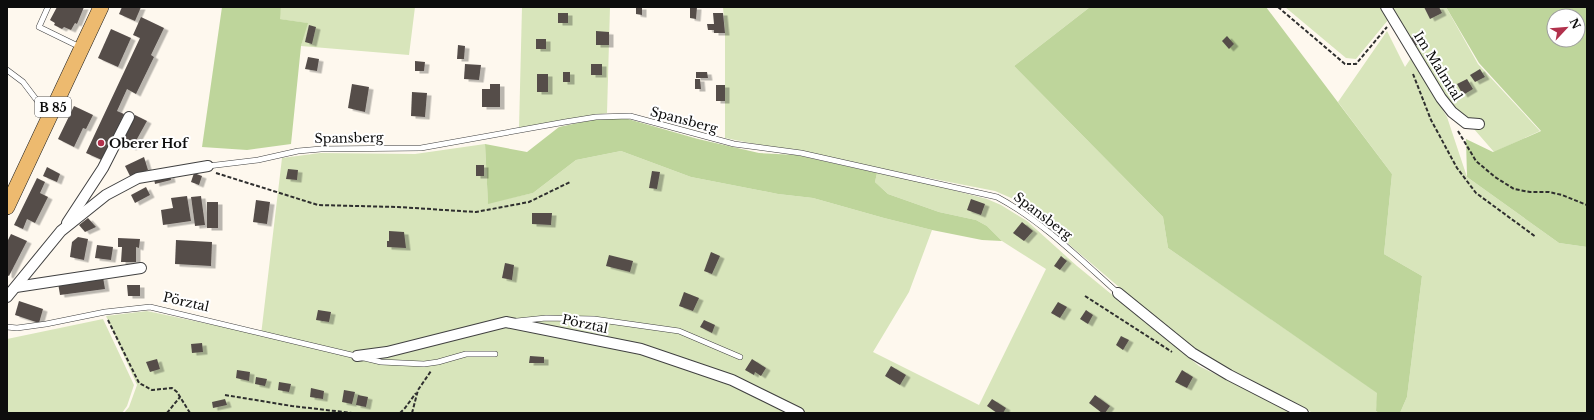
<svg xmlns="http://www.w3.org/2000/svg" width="1594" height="420" font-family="'Libre Baskerville',serif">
	<defs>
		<filter id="shadow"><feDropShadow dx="4.5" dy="2.5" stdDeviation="0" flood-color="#0004"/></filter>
	</defs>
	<rect width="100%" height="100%" fill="#fef8ee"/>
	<g fill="#d8e5bb">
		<path d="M281 7H415L409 55 301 46 307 23 279 19Z"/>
		<path d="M522 7H610L607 113 519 128Z"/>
		<path d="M723 7H1090L1014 66 1163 217 1168 248 1378 393 1376 411 1379 413H1313L1193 350 1018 201 995 191 725 138V33Z"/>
		<path d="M1285 7H1380L1388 20 1356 59 1346 58Z"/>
		<path d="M1390 7H1446L1478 64 1540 131 1494 152 1467 121 1453 109Z"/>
		<path d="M1387 31 1405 67 1411 58 1447 117 1467 177 1559 243 1587 247V413H1400L1407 397 1422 276 1384 254 1392 174 1338 102Z"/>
		<path d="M485 144 488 203 533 193 576 160 621 151 691 177 778 194 813 198 884 218 932 230 909 292 873 352 979 405 1046 269 1002 241 987 226 976 220 939 212 888 194 875 182 877 173 922 182 987 199 1001 205 1027 221 1077 266 1199 366 1293 413H124L129 407 137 385 106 316 147 311 261 335 282 158 320 153 415 154Z"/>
		<path d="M103 319 134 385 127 406 122 413H7V339Z"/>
	</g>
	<g fill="#bed59b" fill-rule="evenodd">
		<path d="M222 7H281L280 19 308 23 301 46 291 144 247 150 202 147Z"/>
		<path d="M1090 7H1266L1392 174 1384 254 1422 276 1407 397 1400 413H1379L1376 411 1377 393 1168 248 1163 217 1014 66Z"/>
		<path d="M1446 7H1587V247L1559 243 1467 177 1466 139 1493 152 1541 131 1479 63ZM1554 16H1578V40H1554Z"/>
		<path d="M597 119H628L698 139 759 153 796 155 877 173 875 182 888 194 939 212 976 220 987 226 1002 241 982 240 932 230 884 218 813 198 778 194 691 177 621 151 576 160 533 193 488 204 485 144 527 152 559 127Z"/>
	</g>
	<g fill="#554d4a" filter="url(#shadow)">
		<path d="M57 7H84L77 24 75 23 71 30 64 27 62 29 54 25 55 23 50 20Z"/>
		<path d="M122 7H141L135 21 119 14Z"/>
		<path d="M636 7H642V15L636 14Z"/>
		<path d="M690 7H697L696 19 690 18Z"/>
		<path d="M1424 7H1439L1442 13 1430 19Z"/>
		<rect x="558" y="13" width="10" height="10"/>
		<path d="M713 13H723L725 33H714V30H708L707 24H714Z"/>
		<path d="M141 17 164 28 151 55 154 57 136 94 127 89 117 111 124 114 115 133 117 134 104 161 86 153 140 38 133 35Z"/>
		<path d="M309 25 316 27 312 44 305 42Z"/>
		<path d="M111 29 131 38 118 67 98 58Z"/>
		<path d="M596 31 609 32V45H596Z"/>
		<path d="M1419 34 1423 42 1415 46 1411 38Z"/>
		<path d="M1227 36 1234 44 1229 49 1222 41Z"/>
		<rect x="536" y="39" width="10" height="10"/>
		<path d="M458 45 465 46 464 59H457Z"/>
		<path d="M308 57 319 59 317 71 305 69Z"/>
		<path d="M415 61 425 62 424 71H415Z"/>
		<path d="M465 64 481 65 479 80 464 79Z"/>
		<rect x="591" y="64" width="11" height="11"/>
		<path d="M1480 69 1485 77 1475 82 1470 75Z"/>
		<rect x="563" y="72" width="7" height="10"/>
		<path d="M696 72H707L708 78H696Z"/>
		<rect x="537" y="74" width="11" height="18"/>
		<path d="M695 79H700L701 89H695Z"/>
		<path d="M1467 79 1473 89 1463 95 1457 84Z"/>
		<path d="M352 84 369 87 365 112 348 108Z"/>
		<path d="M490 84H500V107H482V89H490Z"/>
		<rect x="716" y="85" width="9" height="16"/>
		<path d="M412 92 427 93 425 117 411 116Z"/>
		<path d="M74 106 93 115 86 129 83 128 74 147 58 139Z"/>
		<path d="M135 115 147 121 132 148 121 142Z"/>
		<path d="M144 157 148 170 131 178 125 166Z"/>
		<rect x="476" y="165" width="8" height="11"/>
		<path d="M47 167 60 174 57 182 43 176Z"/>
		<path d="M288 169 298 170 297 180 286 179Z"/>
		<path d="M652 171 660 172 657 189 649 188Z"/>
		<path d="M194 173 202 176 199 185 191 182Z"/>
		<path d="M170 175 171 180 155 184 154 179Z"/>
		<path d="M37 178 45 182 40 193 48 197 35 223 27 219 23 229 14 225Z"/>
		<path d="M146 187 150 195 135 203 131 195Z"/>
		<path d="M187 196 191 221 163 225 161 210 173 208 171 198Z"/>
		<path d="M201 196 205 225 195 226 191 197Z"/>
		<path d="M971 199 985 204 981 215 967 210Z"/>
		<path d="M256 200 270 202 267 224 253 222Z"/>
		<rect x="207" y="202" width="11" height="26"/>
		<path d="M532 213H552L551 225 532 224Z"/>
		<path d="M88 218 96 227 85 232 79 225Z"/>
		<path d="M1022 222 1033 231 1024 241 1013 233Z"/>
		<path d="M389 231 404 232 406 248 387 247V241H389Z"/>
		<path d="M11 234 27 241 9 276 7 275V242Z"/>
		<path d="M78 237 88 239 84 260 70 257 72 242Z"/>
		<path d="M118 238 140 239 139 248 136 247V262H121L122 247H118Z"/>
		<path d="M176 240 212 242 211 266 175 264Z"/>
		<path d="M97 245 113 247 111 260 95 258Z"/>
		<path d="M711 252 720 256 712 274 704 271Z"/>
		<path d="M609 255 633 261 630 272 606 266Z"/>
		<path d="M1061 256 1067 261 1060 270 1054 266Z"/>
		<path d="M505 263 514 265 512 280 502 278Z"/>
		<path d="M103 277 105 289 60 295 58 283Z"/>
		<path d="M127 285H140V296H128Z"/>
		<path d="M684 292 699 298 693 311 679 306Z"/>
		<path d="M19 301 43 309 39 323 15 315Z"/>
		<path d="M1058 302 1067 307 1060 318 1051 313Z"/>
		<path d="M318 310 331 312 329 322 316 320Z"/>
		<path d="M1086 310 1093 315 1088 324 1080 319Z"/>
		<path d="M704 320 715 325 712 333 700 327Z"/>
		<path d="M1121 336 1129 340 1123 350 1116 345Z"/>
		<path d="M202 343 203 352 192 353 191 344Z"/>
		<path d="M530 356 544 357V363H529Z"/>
		<path d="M157 359 160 369 150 372 146 362Z"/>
		<path d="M752 359 766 368 761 376 755 372 754 375 745 370Z"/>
		<path d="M891 366 906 375 900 385 885 376Z"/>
		<path d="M237 370 250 372 249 381 236 378Z"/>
		<path d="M1182 370 1193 377 1187 388 1175 382Z"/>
		<path d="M256 377 267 379 265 386 255 384Z"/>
		<path d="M279 382 291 384 289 392 278 390Z"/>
		<path d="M311 388 324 391 323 399 310 397Z"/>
		<path d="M344 390 355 392 352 404 342 402Z"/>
		<path d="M358 395 368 397 366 407 356 405Z"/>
		<path d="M1095 395 1110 406 1105 413H1102L1089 403Z"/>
		<path d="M225 399 227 405 213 408 212 402Z"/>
		<path d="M992 399 1006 408 1003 413H997L987 406Z"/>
	</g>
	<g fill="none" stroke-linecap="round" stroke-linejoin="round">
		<g stroke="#404040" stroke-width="6">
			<g id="service">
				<path d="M48 7 39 27 80 47"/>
				<path d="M7 70 23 82 48 115"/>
				<path d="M208 166 258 160 298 151 321 149 421 148 565 122 596 117 630 116 734 144 801 153 997 197C1042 221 1080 259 1118 293"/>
				<path d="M517 321 546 318 594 319 679 331 740 357"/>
				<path d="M7 327 17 328 46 324 105 312 150 307 381 362 424 364 438 362 466 354H495"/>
			</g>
		</g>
		<g stroke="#404040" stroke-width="12">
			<g id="minor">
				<path d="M1386 7 1441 98 1452 112 1466 123 1479 124"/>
				<path d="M67 223 103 168 129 117"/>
				<path d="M16 287 141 268"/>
				<path d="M1118 293 1192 353 1229 375 1303 413"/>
				<path d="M7 297 61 231 106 195 138 178 208 166"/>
				<path d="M357 356 387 352 506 322 641 349 732 380 799 413"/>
			</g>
		</g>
		<g stroke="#1e1e1e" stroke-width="16">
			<path id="primary" d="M7 207 101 7"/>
		</g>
		<g stroke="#2f2f2f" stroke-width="2" stroke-dasharray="4 2" stroke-linecap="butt">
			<path d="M1278 7 1345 64H1356L1387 27"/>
			<path d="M1413 74 1431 120 1457 168 1476 193 1536 237"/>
			<path d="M1458 131 1476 161 1495 177 1514 189 1530 192H1549L1562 195 1587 205"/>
			<path d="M216 173 318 205 398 207 476 212 529 202 570 182"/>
			<path d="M1085 296 1172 352"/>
			<path d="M108 320 139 383 152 390 172 388 177 392 190 413"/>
			<path d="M225 395 292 406 352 413"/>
			<path d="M167 413 180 397"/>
			<path d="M400 413 405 408 416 393"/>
			<path d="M412 413 418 390 431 371"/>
		</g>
		<use href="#service" stroke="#fff" stroke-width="5"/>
		<use href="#minor" stroke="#fff" stroke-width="10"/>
		<use href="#primary" stroke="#edba6f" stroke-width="15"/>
	</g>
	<circle fill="#b1314c" stroke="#fff" stroke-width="1.5" cx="101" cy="143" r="4"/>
	<g text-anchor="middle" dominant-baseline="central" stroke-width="4" stroke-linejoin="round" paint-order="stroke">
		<rect fill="#fff" stroke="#565656" stroke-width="1" x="35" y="97" width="36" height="20" rx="3"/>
		<g font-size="12" font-weight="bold" fill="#0d0d0d">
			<text x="53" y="107">B 85</text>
		</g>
		<g font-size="13" fill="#0d0d0d" stroke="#fff">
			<text transform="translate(1438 66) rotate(58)">Im Malmtal</text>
			<text transform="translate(684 120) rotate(15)">Spansberg</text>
			<text transform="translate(349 138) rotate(-1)">Spansberg</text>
			<text transform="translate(1043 216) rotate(37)">Spansberg</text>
			<text transform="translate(186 302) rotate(13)">Pörztal</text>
			<text transform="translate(585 324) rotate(12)">Pörztal</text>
		</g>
		<g font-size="13" font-weight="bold" fill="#0d0d0d" stroke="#fff" text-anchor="start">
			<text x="109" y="143">Oberer Hof</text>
		</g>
	</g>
	<rect width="1594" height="420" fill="none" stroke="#0d0d0d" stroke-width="16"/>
	<g transform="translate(1566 28) rotate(64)"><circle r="19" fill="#ffffff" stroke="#9e9e9e"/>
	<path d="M0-3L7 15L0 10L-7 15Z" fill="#b1314c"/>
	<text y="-6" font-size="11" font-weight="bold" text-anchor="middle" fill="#0d0d0d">N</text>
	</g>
</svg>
